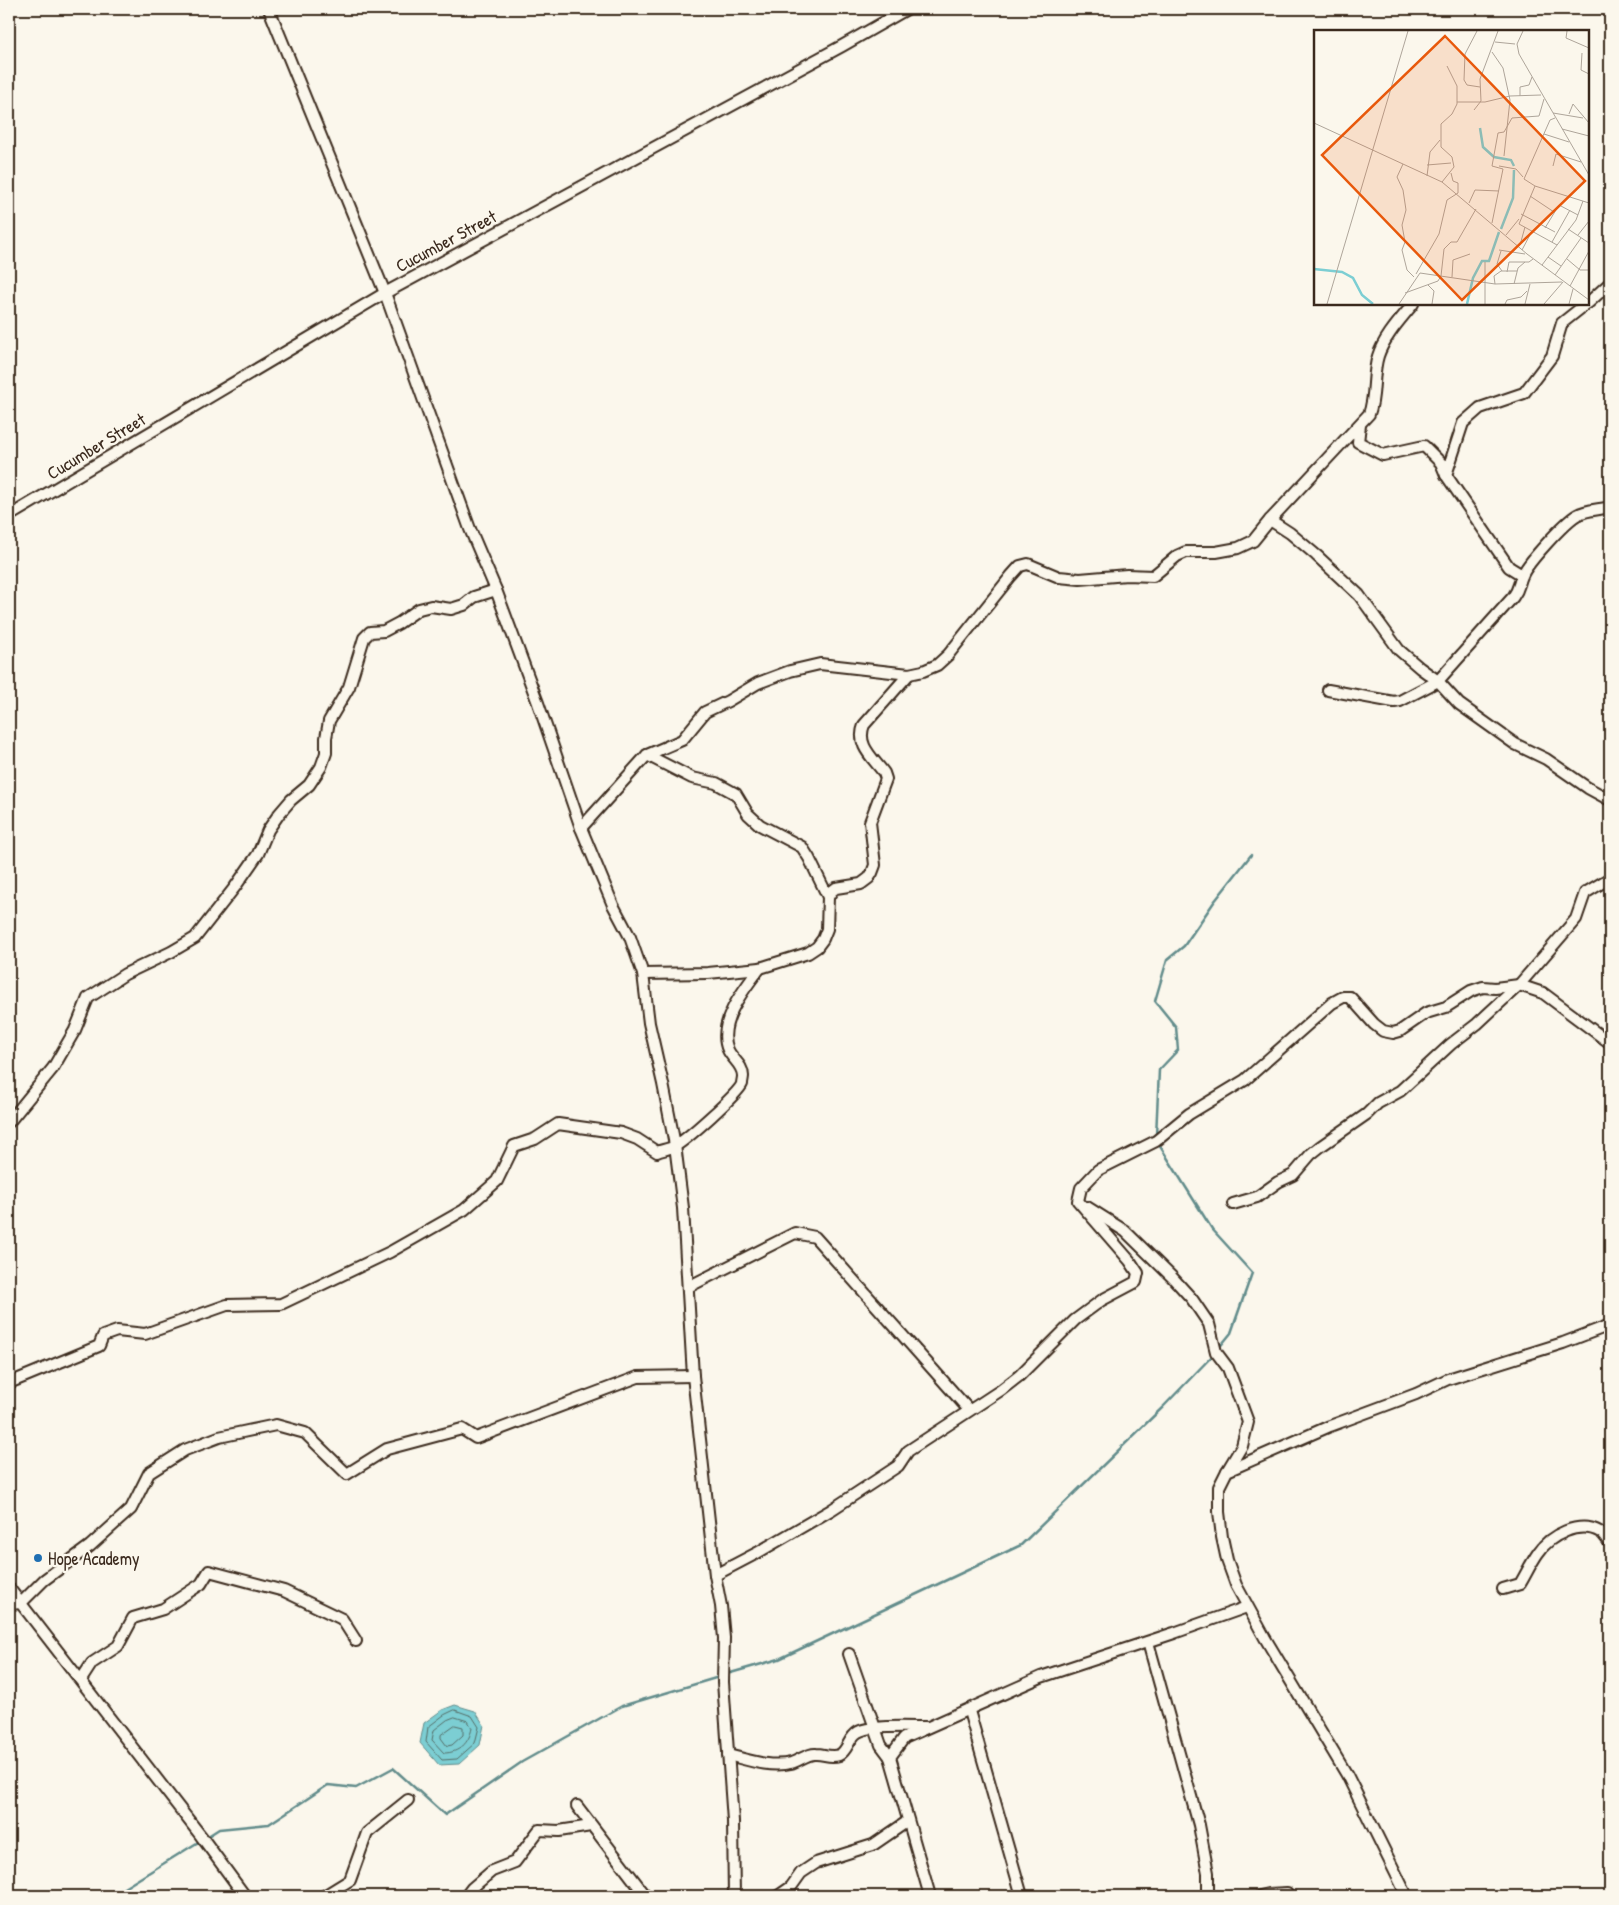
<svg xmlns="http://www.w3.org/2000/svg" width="1619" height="1905" font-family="'Patrick Hand',sans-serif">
	<rect width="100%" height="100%" fill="#fbf7ec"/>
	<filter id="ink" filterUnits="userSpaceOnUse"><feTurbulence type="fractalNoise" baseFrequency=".02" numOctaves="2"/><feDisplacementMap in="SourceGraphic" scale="10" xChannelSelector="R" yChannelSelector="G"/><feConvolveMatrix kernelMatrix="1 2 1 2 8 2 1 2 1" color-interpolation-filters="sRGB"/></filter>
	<g filter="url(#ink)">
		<path fill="#7cced3" stroke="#628c8b" d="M455 1705 475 1711 484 1725 480 1745 459 1764 439 1765 420 1743 424 1723 442 1710Z"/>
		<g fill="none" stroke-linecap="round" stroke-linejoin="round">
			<g stroke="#556c66" stroke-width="1">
				<path d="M455 1710 472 1716 479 1727 475 1743 457 1759 442 1760 426 1742 428 1727 444 1715Z"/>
				<path d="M455 1717 468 1721 472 1728C469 1743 459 1753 444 1753L432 1740 434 1730 447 1720Z"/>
				<path d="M455 1725 463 1727V1735L452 1745 447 1746 441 1738V1735Z"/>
			</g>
			<g stroke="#628c8b" stroke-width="2.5">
				<path d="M1156 1136 1159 1070 1178 1050 1176 1027 1155 1001 1167 960 1184 946 1214 902 1251 855"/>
				<path d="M1158 1143 1212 1229 1252 1273 1231 1333 1218 1349"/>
				<path d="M727 1674 779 1659 1021 1545 1163 1407 1215 1353"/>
				<path d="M205 1838 219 1829 269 1824 328 1785 356 1788 393 1768 445 1815 522 1762 622 1706 719 1677"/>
				<path d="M111 1896 200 1841"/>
			</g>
			<g stroke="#3b2a1e" stroke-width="14">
				<g id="minor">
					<path d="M269 9 385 293 470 529 496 590 538 703 581 828 613 905 630 937 643 974 649 1023 663 1084 675 1145 683 1208 693 1376 715 1575 721 1606 724 1638 723 1682 733 1821 734 1896"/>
					<path d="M1588 303 1610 283"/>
					<path d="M1360 425 1358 442 1383 455 1424 446 1441 463 1446 475"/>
					<path d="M9 516 385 293 842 46 907 9"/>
					<path d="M1270 520 1290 533 1316 555 1359 595 1399 650 1420 668 1438 681 1459 704 1515 744 1546 759 1588 788 1610 800"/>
					<path d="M1522 575 1509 567 1446 475 1463 423 1480 408 1524 393 1552 356 1562 323 1586 304"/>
					<path d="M1328 690 1394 702 1400 701 1438 681 1513 597C1520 587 1518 585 1522 576 1527 563 1565 522 1577 515 1587 509 1599 510 1610 507"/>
					<path d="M647 755 692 778 716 783 736 794 748 814 760 825 802 847 809 858 828 897"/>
					<path d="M581 828 647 755 682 740 705 712 728 701 758 683 790 671 820 664 909 674 923 671 937 665 948 655 1011 576 1020 566 1028 564 1059 577 1080 579 1127 575 1153 576 1177 556 1186 552H1216L1238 548 1253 541 1270 520 1369 414C1376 395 1372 375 1378 356 1384 337 1401 319 1413 304"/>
					<path d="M643 974 708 973 760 968 808 953 817 947 823 939 827 929 828 897 832 891 836 888 861 884 869 878 872 873 875 865 870 822 886 779 884 773C872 757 856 745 864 725L909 674"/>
					<path d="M9 1122 53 1068 75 1030 88 998 125 974 171 952 195 938 235 887 258 854 268 830 279 814 291 800 309 785 321 767 326 753V738L329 721 349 687 364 638 370 632 384 631 399 623 419 609 431 606 451 609 464 605 474 597 496 590"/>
					<path d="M1233 1204 1257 1197 1278 1182 1293 1175 1311 1154 1321 1146 1367 1114 1378 1103 1400 1091 1451 1044 1477 1024 1519 985 1576 919 1585 893 1610 878"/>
					<path d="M1087 1207 1125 1231 1172 1277 1192 1299 1209 1324 1216 1352 1228 1368 1248 1422 1242 1446 1227 1471"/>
					<path d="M688 1287 795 1233 815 1237 969 1410"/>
					<path d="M9 1383 99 1346 103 1336 117 1331 145 1334 227 1305 281 1304 390 1252 464 1210 497 1181 514 1146 535 1139 558 1124 621 1133 637 1139 657 1152C662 1150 669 1149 675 1146 686 1140 738 1094 742 1084 742 1081 743 1079 743 1076 743 1065 732 1059 728 1050 716 1023 745 988 760 968"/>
					<path d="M715 1575 757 1553 831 1510 898 1466 908 1451 1001 1390 1019 1376 1075 1320 1102 1300 1136 1282 1138 1273 1130 1261 1078 1201 1081 1188 1098 1170 1156 1141 1189 1114 1245 1080 1332 1003 1343 997H1350L1374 1024 1383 1031 1393 1033 1400 1031 1426 1013 1446 1007 1471 991 1483 987 1495 988 1519 985 1543 993 1610 1043"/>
					<path d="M9 1588 201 1836 245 1896"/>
					<path d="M1503 1589 1520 1584C1526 1574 1531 1563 1538 1553 1550 1535 1579 1520 1600 1532 1604 1534 1607 1540 1610 1543"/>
					<path d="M9 1604 21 1603 44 1580 90 1546 131 1509 149 1473 185 1450 219 1437 276 1425 305 1433 347 1474 387 1449 462 1429 476 1438 638 1377 693 1376"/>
					<path d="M1148 1642 1199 1825 1208 1873V1896"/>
					<path d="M849 1654 881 1745 890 1757"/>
					<path d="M81 1680 92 1663 118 1646 133 1618 163 1609 201 1584 209 1571 284 1591 342 1619 356 1641"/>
					<path d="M969 1711 1022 1896"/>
					<path d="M728 1755C748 1760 770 1768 791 1763 799 1761 808 1753 816 1754 825 1754 830 1758 839 1755 848 1751 848 1738 858 1732 869 1725 910 1727 925 1727"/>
					<path d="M577 1806 646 1896"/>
					<path d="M324 1896 350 1880 367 1833 408 1800"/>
					<path d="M466 1896 472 1888 492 1871 515 1862 539 1830 559 1831 591 1826"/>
					<path d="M778 1896 791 1887 801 1873 816 1863 873 1845 908 1821"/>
					<path d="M930 1896 890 1757 904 1738 1041 1677 1174 1633 1247 1607"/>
					<path d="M1260 1896 1269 1894 1287 1893 1289 1896"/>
					<path d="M1407 1896 1347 1775 1265 1638 1236 1585 1227 1560 1222 1537 1219 1512V1487L1227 1471 1330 1426 1416 1394 1448 1379 1563 1343 1610 1325"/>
				</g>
			</g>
			<use href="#minor" stroke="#fbf7ec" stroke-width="10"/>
		</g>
	</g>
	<circle fill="#1f6fb2" stroke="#fbf7ec" stroke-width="2" cx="38" cy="1558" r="5"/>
	<g text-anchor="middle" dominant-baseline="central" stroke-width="4.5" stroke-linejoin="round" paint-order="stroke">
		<g font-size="18" fill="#3b2a1e" stroke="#fbf7ec">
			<text transform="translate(446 241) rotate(-28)">Cucumber Street</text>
			<text transform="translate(96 446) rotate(-31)">Cucumber Street</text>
		</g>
		<g font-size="18" fill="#3b2a1e" stroke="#fbf7ec" text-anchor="start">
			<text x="48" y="1558">Hope Academy</text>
		</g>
	</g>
	<g transform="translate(1314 30)">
		<rect width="275" height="275" fill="#fbf7ec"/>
		<path fill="none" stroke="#7cced3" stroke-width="2.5" d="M166 98 169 117 180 127 197 130 200 136M187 199 199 168 200 140M0 239 28 242 39 248 48 265 59 274M153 274 159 248 168 231H175L185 202"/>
		<path fill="none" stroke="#aea59a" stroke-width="1" d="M163 1 151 24 150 50 153 55 166 57M209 1 203 14 205 24 275 145M253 1 252 8 275 18M181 12 201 14M178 22 189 38 196 70 190 126M268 23 267 40 275 44M206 66V57L215 55 218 47M143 72H171L196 66 227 65M160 80 167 71 166 49 184 1M239 83 269 88M255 84 259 74 275 93M241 88 236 90 210 149 221 156 275 173M0 93 128 152 213 224 275 270M248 99 275 106M230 104 255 112M89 134 83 147 89 160 92 180 88 195 91 212 88 220 93 240 100 247M113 135 137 133M185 136 202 139 209 147M239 136 242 124 267 132M113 146 116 122 126 110M128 152 140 137 138 127 127 117V94L138 84 143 74V56L133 36M221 156 205 194 243 215M216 166 240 182M155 173 161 160 185 161M207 184 241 202M178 193 189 139 178 136 184 103 190 102 198 88 225 86 230 69M231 198 245 175 264 185M254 199 275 213M192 205 205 189M264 205 275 191M238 212 256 180M206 215 211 197M185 220 211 224M208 220 218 201M187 221 183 234 188 241M234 227 247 236M253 229 266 240H275M171 232V274M228 235 262 190 269 171M193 242 195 232H215L219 229M102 244 125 204 133 170 144 163V153L139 151 137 143M241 245 267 208M138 247 139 230 156 224M181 254 180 246 187 241H203M200 254 204 238 211 232M114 255 120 261 118 274M256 256 275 221M91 263 124 251 127 246 130 219 137 212H143L162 179M13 274 94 1M85 274 106 243 181 254 248 252M191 274 193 270 207 267 213 261M211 274 216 254M230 274 249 252M255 274 259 259"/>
		<path fill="#e8590c" fill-opacity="0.15" stroke="#e8590c" stroke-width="2.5" d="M131 6 271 151 148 270 8 125Z"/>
		<rect width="275" height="275" fill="none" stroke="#3b2a1e" stroke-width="2.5"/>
	</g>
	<rect width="1619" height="1905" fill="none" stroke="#fbf7ec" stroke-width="30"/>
	<rect x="15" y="15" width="1589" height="1875" fill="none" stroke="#3b2a1e" stroke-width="2" filter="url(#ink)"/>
</svg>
